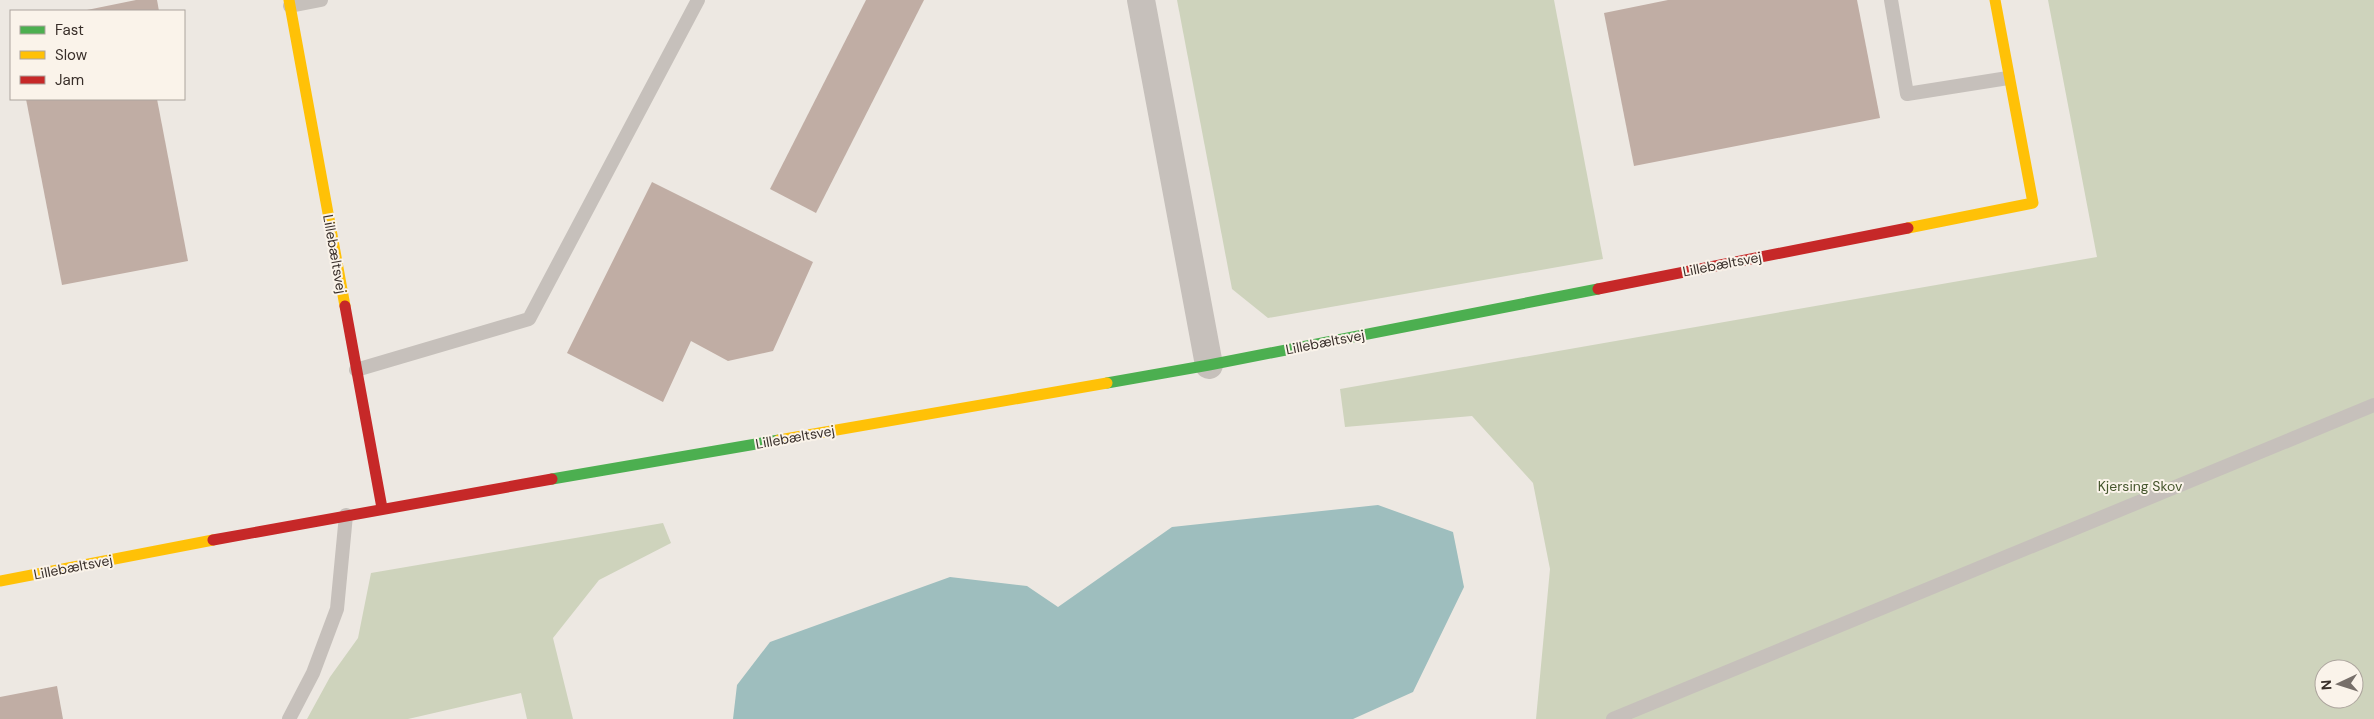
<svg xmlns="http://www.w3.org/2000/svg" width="2374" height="719" font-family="'DM Sans',sans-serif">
	<rect width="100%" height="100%" fill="#ede8e2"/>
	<g fill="#ced3bc" fill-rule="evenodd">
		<path d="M1177 0H1554L1603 259 1268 318 1232 289Z"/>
		<path d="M2048 0H2374V719H1536L1550 569 1533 483 1472 416 1345 427 1340 389 2097 257ZM2324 669H2354V699H2324Z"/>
		<path d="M663 523 671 543 599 580 553 638 573 719H527L521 693 408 719H307L330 677 358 638 371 573Z"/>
	</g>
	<path fill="#9ebebe" d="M1378 505 1453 532 1464 587 1413 692 1353 719H733L737 685 770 642 950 577 1027 586 1058 607 1172 527Z"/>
	<g fill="#c0ada4">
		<path d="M136 0H157L159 11H82Z"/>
		<path d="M866 0H924L816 213 770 189Z"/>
		<path d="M1668 0H1857L1880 118 1634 166 1604 13Z"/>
		<path d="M26 99H157L188 261 62 285Z"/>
		<path d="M652 182 813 262 773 351 728 361 691 341 663 402 567 353Z"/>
		<path d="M57 686 63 719H0V697Z"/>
	</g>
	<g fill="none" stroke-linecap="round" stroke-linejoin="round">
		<g stroke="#c6c0bb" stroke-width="14">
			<path d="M1891 0 1907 94 2008 78"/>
			<path d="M290 6 321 0"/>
			<path d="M356 370 529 319 698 0"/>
			<path d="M289 719 313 673 337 609 346 515"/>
			<path d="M1613 719 2374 405"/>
		</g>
		<path stroke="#c6c0bb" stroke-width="28" d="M1141 0 1209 365"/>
		<g stroke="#4caf50" stroke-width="11">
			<path d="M1107 383 1209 365 1598 289"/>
			<path d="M552 479 779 440"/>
		</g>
		<g stroke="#ffc107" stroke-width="11">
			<path d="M289 0 345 306"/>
			<path d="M1908 228 2033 203 1995 0"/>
			<path d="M779 440 1107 383"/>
			<path d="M0 581 213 540"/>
		</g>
		<g stroke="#c62828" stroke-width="11">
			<path d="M1598 289 1908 228"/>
			<path d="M345 306 382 508"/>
			<path d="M213 540 552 479"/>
		</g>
	</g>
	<g text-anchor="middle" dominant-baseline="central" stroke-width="4" stroke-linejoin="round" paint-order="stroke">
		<g font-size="14" fill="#382e29" stroke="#faf3ea">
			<text transform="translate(335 254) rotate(80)">Lillebæltsvej</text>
			<text transform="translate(1722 264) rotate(-11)">Lillebæltsvej</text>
			<text transform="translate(1325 342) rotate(-11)">Lillebæltsvej</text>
			<text transform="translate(795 437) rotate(-10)">Lillebæltsvej</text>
			<text transform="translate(73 567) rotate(-11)">Lillebæltsvej</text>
		</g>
		<g font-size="14" fill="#45562d" stroke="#faf3ea">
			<text x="2140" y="486">Kjersing Skov</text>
		</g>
	</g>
	<rect x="10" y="10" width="175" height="90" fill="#faf3ea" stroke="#aca49d"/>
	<rect x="20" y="26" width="25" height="8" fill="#4caf50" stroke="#aca49d"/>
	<text x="55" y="35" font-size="15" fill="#382e29">Fast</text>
	<rect x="20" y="51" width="25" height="8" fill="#ffc107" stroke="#aca49d"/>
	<text x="55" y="60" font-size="15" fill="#382e29">Slow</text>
	<rect x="20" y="76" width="25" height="8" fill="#c62828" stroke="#aca49d"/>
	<text x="55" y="85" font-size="15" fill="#382e29">Jam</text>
	<g transform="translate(2339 684) rotate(266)"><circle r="24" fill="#faf3ea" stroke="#aca49d"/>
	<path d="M0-4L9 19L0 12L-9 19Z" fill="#776f6a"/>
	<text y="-8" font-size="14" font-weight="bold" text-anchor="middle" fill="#382e29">N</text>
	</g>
</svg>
